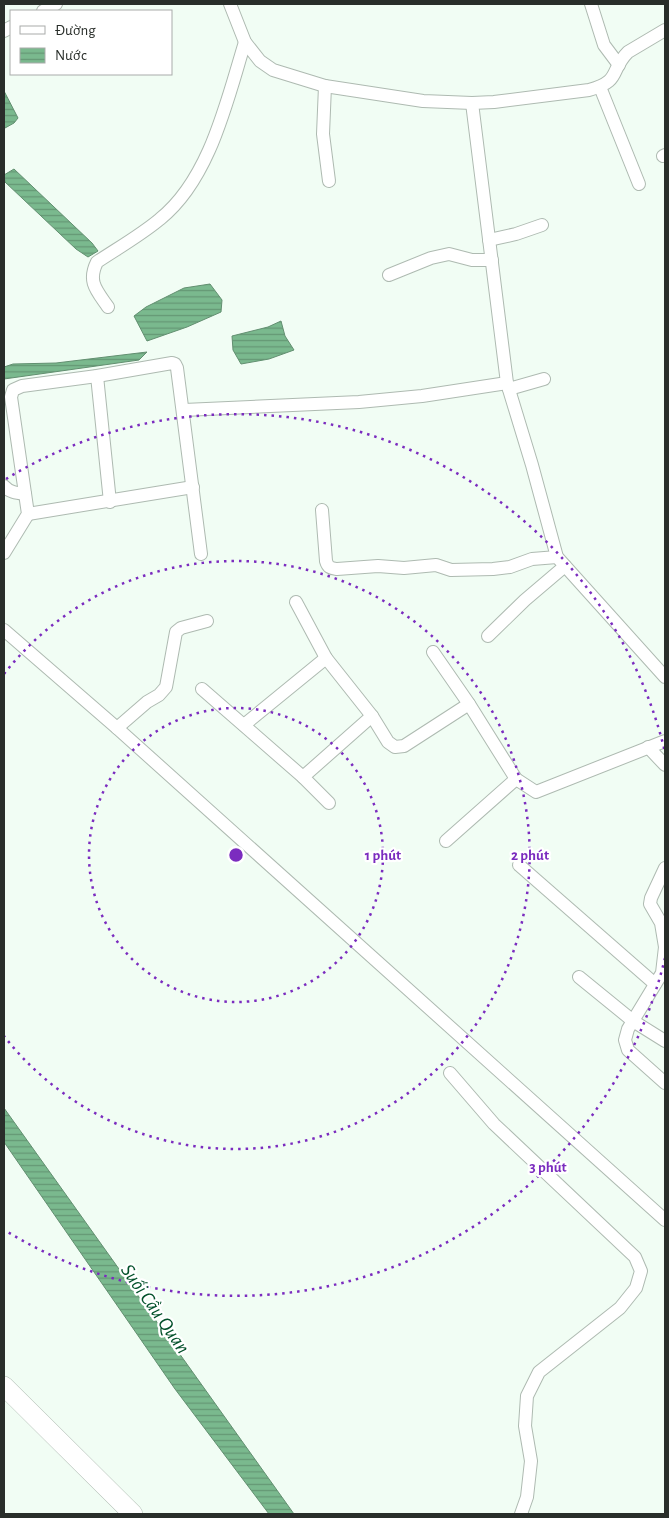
<svg xmlns="http://www.w3.org/2000/svg" width="669" height="1518" font-family="'Alegreya Sans',sans-serif">
	<defs>
		<pattern id="water-rules" width="6" height="5" patternUnits="userSpaceOnUse" patternTransform="scale(1.25)"><rect width="6" height="5" fill="#7ab98e"/><path d="M0 2.5h6" fill="none" stroke="#649774"/></pattern>
	</defs>
	<rect width="100%" height="100%" fill="#f1fdf4"/>
	<g fill="url(#water-rules)" stroke="#628f70">
		<path d="M4 91 18 118 14 123 5 128 4 127Z"/>
		<path d="M14 169 92 243 98 251 88 257 76 249 5 182 4 175Z"/>
		<path d="M210 284 222 300 221 312 187 327 147 341 134 316 146 307 184 288Z"/>
		<path d="M281 321 285 336 294 350 269 359 241 364 233 350 232 336 268 327Z"/>
		<path d="M147 352 139 360 4 379V367L13 364 56 363Z"/>
		<path d="M4 1108 294 1514H269L175 1389 4 1142Z"/>
	</g>
	<g fill="none" stroke-linecap="round" stroke-linejoin="round">
		<g stroke="#aebab1" stroke-width="14">
			<g id="street">
				<path d="M230 4 245 42 260 61 273 70 325 86 423 101 472 103 494 102 589 90C622 81 609 71 628 52L665 30"/>
				<path d="M591 4 604 45 619 65"/>
				<path d="M43 11 56 4"/>
				<path d="M4 31 11 27"/>
				<path d="M325 86 323 134 329 181"/>
				<path d="M600 87 639 184"/>
				<path d="M472 103 507 383 532 465 557 557 665 677"/>
				<path d="M663 156 665 155"/>
				<path d="M489 240 516 234 542 225"/>
				<path d="M389 275 431 258 449 254 472 260H492"/>
				<path d="M108 307C97 291 87 282 97 262 118 248 141 235 160 219 210 179 227 100 245 42"/>
				<path d="M97 376 110 502"/>
				<path d="M509 389 544 379"/>
				<path d="M184 410 359 402 422 396 507 383"/>
				<path d="M4 486C9 492 16 493 25 494"/>
				<path d="M322 510 326 561C328 568 331 568 337 569L378 566 404 568 436 565 451 570 493 569 510 567 532 559 557 557"/>
				<path d="M28 514 193 487"/>
				<path d="M4 553 28 514 11 397 13 390 22 386 97 376 172 363 175 364 177 368 201 554"/>
				<path d="M296 602 326 658 372 716 388 742 395 747 404 746 469 704"/>
				<path d="M4 630 117 728 665 1220"/>
				<path d="M488 636 525 600 565 566"/>
				<path d="M433 652 469 704 516 779 536 792 665 741"/>
				<path d="M202 689 303 777 329 803"/>
				<path d="M244 725 326 658"/>
				<path d="M117 728 147 702 159 695 166 687 176 632 181 628 207 621"/>
				<path d="M648 747 665 765"/>
				<path d="M303 777 372 716"/>
				<path d="M446 841 516 779"/>
				<path d="M519 865 655 984"/>
				<path d="M665 868 651 898 650 904 661 923 665 947 662 973 628 1029 625 1040 628 1050 665 1083"/>
				<path d="M579 977 633 1021 665 1041"/>
				<path d="M450 1073 494 1124 635 1257 641 1271 636 1288 620 1308 539 1372 527 1396 525 1426 531 1461 527 1497 521 1514"/>
			</g>
		</g>
		<g stroke="#aebab1" stroke-width="20">
			<path id="secondary" d="M4 1386 133 1514"/>
		</g>
		<use href="#street" stroke="#fff" stroke-width="12"/>
		<use href="#secondary" stroke="#fff" stroke-width="19"/>
	</g>
	<g fill="none" stroke="#7b2cbf" stroke-width="2.5" stroke-dasharray="2.5 5">
		<circle cx="236" cy="855" r="147"/>
		<path d="M4 674A294 294 0 1 1 4 1036"/>
		<path d="M665 958A441 441 0 0 1 6 1231M6 479A441 441 0 0 1 665 752"/>
	</g>
	<g text-anchor="middle" dominant-baseline="central" stroke-width="4.5" stroke-linejoin="round" paint-order="stroke">
		<g font-size="20" font-style="italic" fill="#005029" stroke="#fff">
			<text transform="translate(155 1309) rotate(55)">Suối Cầu Quan</text>
		</g>
	</g>
	<circle cx="236" cy="855" r="8" fill="#7b2cbf" stroke="#fff" stroke-width="2.5"/>
	<g font-size="15" text-anchor="middle" font-weight="bold" fill="#7b2cbf" stroke="#fff" stroke-width="4.5" stroke-linejoin="round" paint-order="stroke">
		<text x="383" y="860">1 phút</text>
		<text x="530" y="860">2 phút</text>
		<text x="548" y="1172">3 phút</text>
	</g>
	<rect width="669" height="1518" fill="none" stroke="#292e2a" stroke-width="10"/>
	<rect x="10" y="10" width="162" height="65" fill="#ffffff" stroke="#a9abaa"/>
	<rect x="20" y="26" width="25" height="8" fill="#ffffff" stroke="#a9abaa"/>
	<text x="55" y="35" font-size="15" fill="#292e2a">Đường</text>
	<rect x="20" y="48" width="25" height="15" fill="url(#water-rules)" stroke="#a9abaa"/>
	<text x="55" y="60" font-size="15" fill="#292e2a">Nước</text>
</svg>
